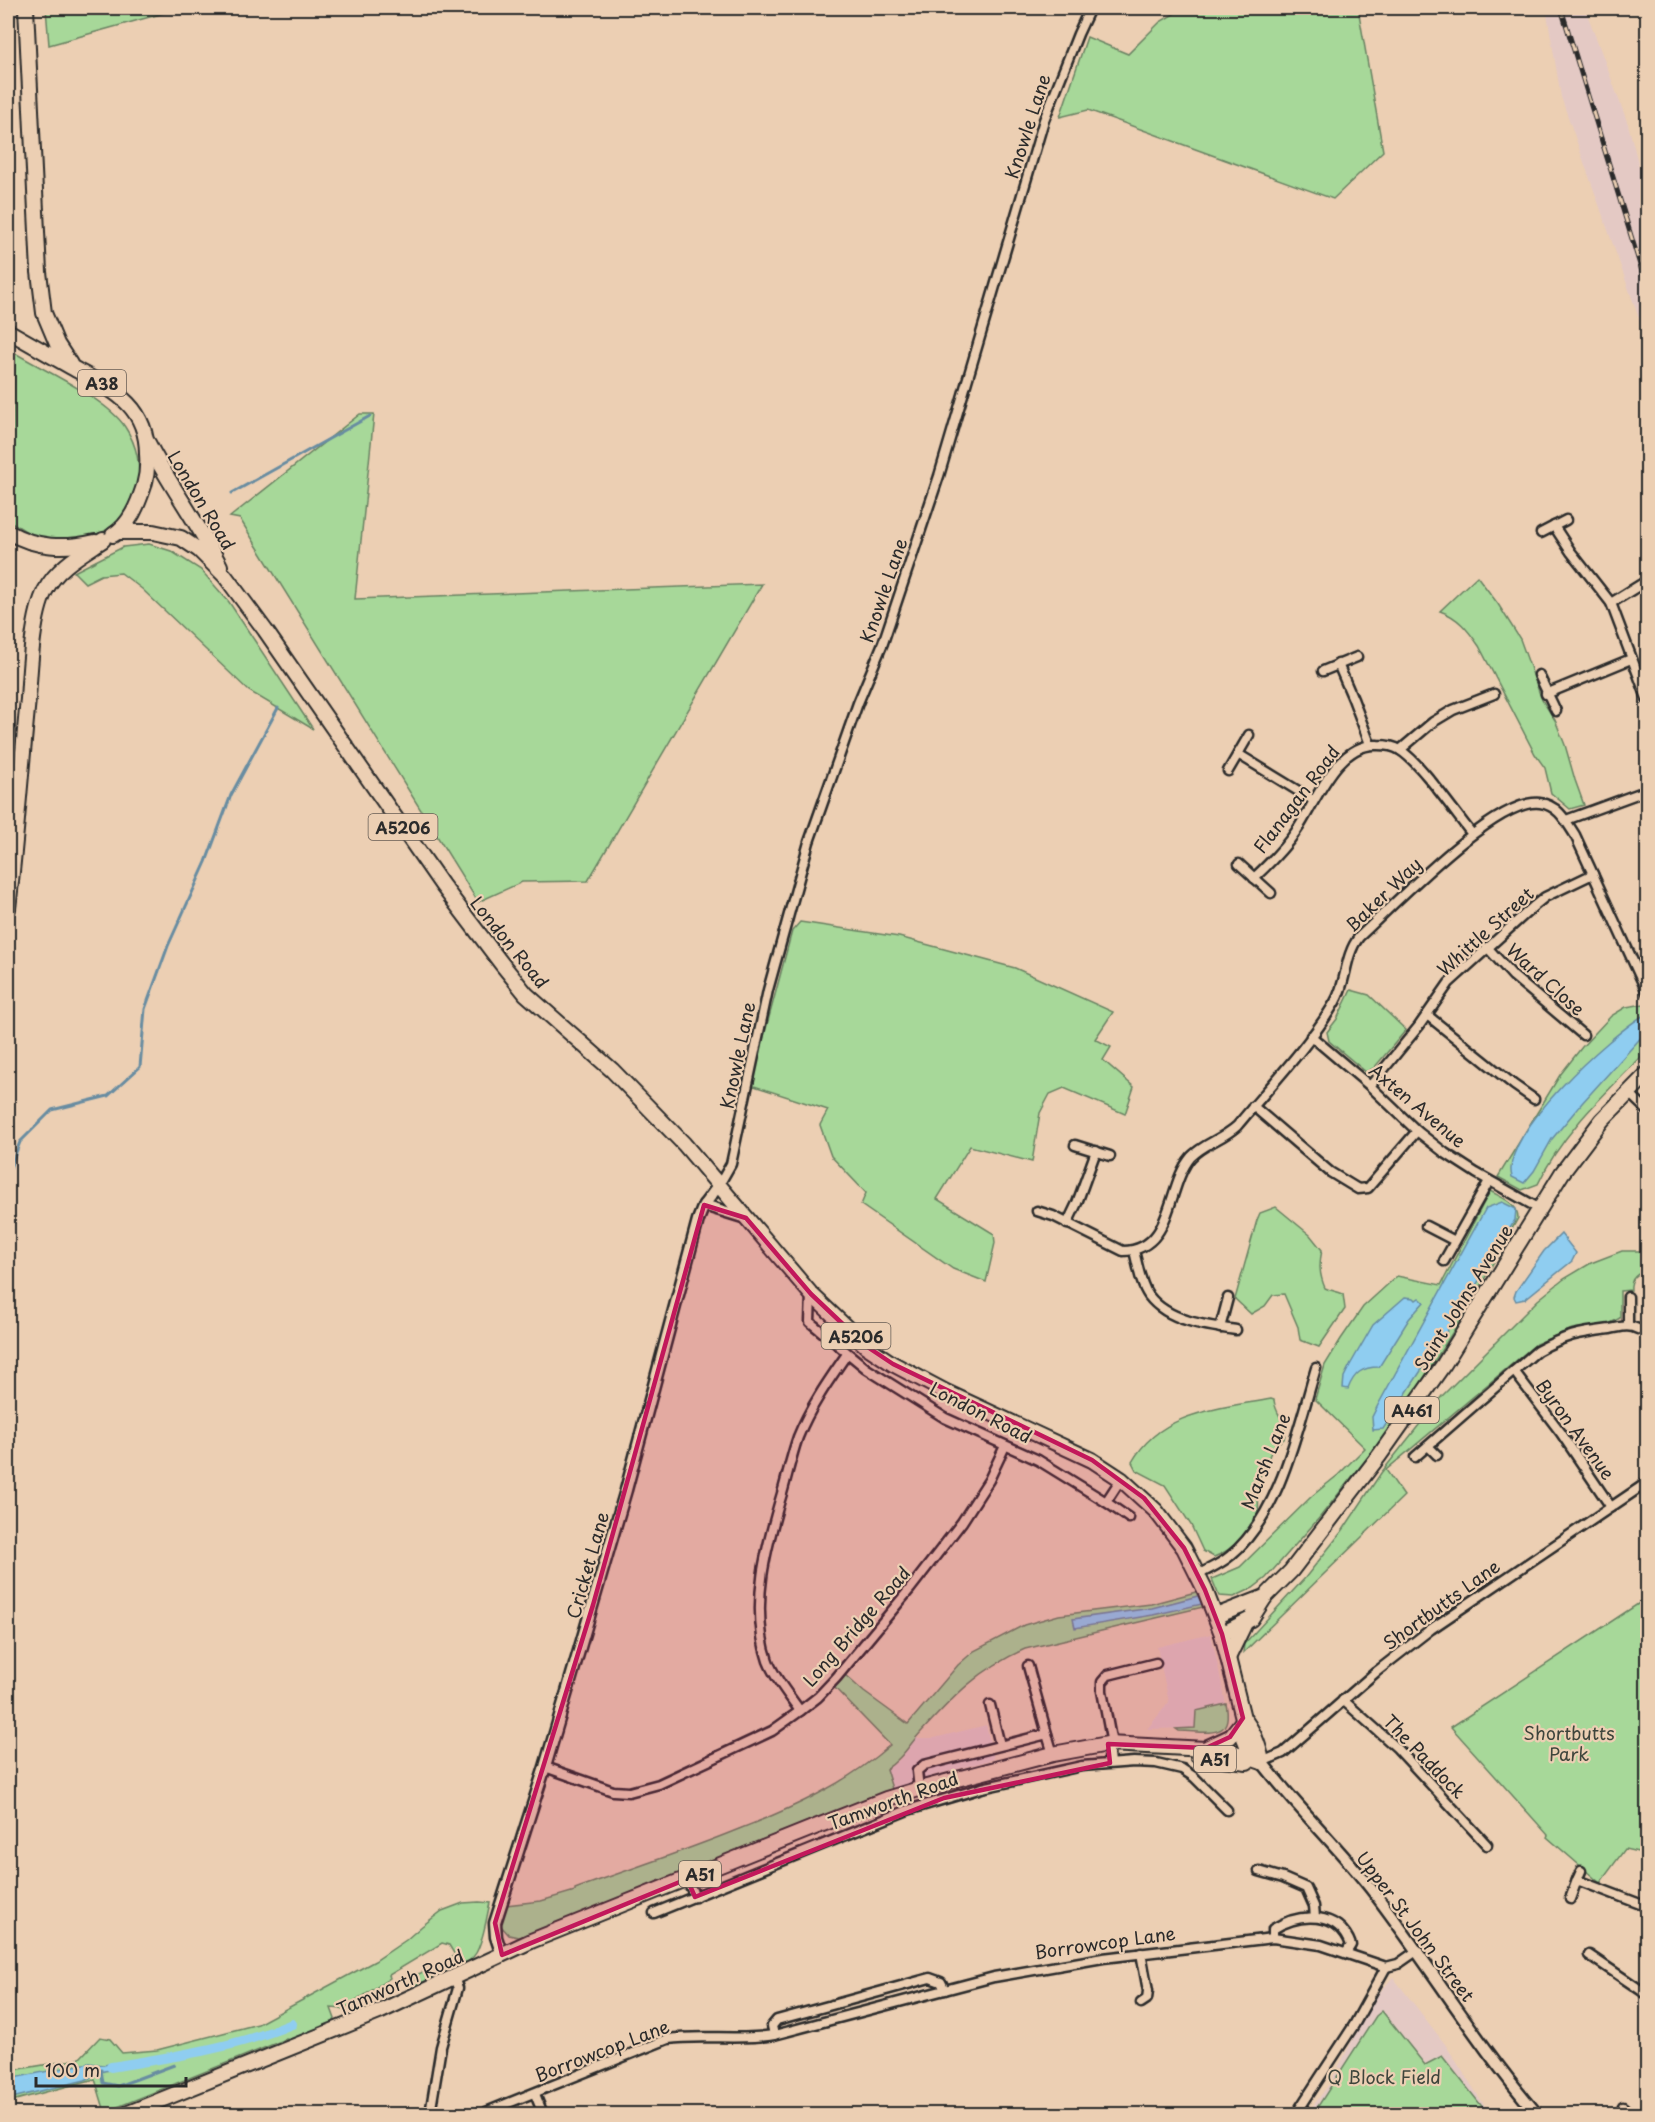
<svg xmlns="http://www.w3.org/2000/svg" width="1655" height="2122" font-family="'Playpen Sans',sans-serif">
	<rect width="100%" height="100%" fill="#eccfb3"/>
	<filter id="ink" filterUnits="userSpaceOnUse"><feTurbulence type="fractalNoise" baseFrequency=".0167" numOctaves="2"/><feDisplacementMap in="SourceGraphic" scale="12" xChannelSelector="R" yChannelSelector="G"/><feConvolveMatrix kernelMatrix="1 2 1 2 8 2 1 2 1" color-interpolation-filters="sRGB"/></filter>
	<g filter="url(#ink)">
		<g fill="#e4c9c4">
			<path d="M1546 8H1585L1628 124 1647 198V341L1561 97Z"/>
			<path d="M1211 1634 1226 1704 1196 1711V1728L1147 1729 1169 1702 1157 1647Z"/>
			<path d="M986 1725 994 1759 932 1776 893 1792 886 1770 899 1760 916 1738H934Z"/>
			<path d="M1393 1977 1445 2044 1490 2114H1307L1330 2083 1374 1999Z"/>
		</g>
		<g fill="#a7d899" stroke="#698262" stroke-width="1.5">
			<path d="M46 8H182L49 45Z"/>
			<path d="M1184 8H1358L1383 151 1333 199 1088 110 1060 117 1087 37 1128 54 1160 22Z"/>
			<path d="M15 353C45 371 107 399 125 427 149 463 142 513 101 533 96 535 89 536 83 538 71 541 55 543 42 539 31 536 20 527 10 521Z"/>
			<path d="M360 414H374L355 599 762 584 588 881 522 882 478 902 240 519 230 517Z"/>
			<path d="M149 544 171 551 201 570 229 602 313 729 249 691 142 589 121 573 101 575 85 583 74 572 123 547Z"/>
			<path d="M1477 576 1498 604 1520 639 1542 700 1555 720 1565 745 1575 780 1584 805 1570 809 1551 793 1545 768 1535 754 1479 646C1468 630 1458 617 1440 611Z"/>
			<path d="M800 922 899 937 1015 968 1113 1012 1095 1039 1111 1047 1103 1060 1134 1087 1125 1114 1064 1088 1050 1094 1040 1113 1032 1162 970 1146 937 1199 994 1234 995 1243 986 1282 953 1269 861 1205 866 1193 831 1156 820 1125 828 1110 751 1085 792 931Z"/>
			<path d="M1351 990 1369 995 1406 1030 1374 1068 1366 1072 1329 1041 1327 1032 1337 1019Z"/>
			<path d="M1644 1004 1647 1008V1051C1608 1091 1562 1132 1538 1184L1522 1190 1498 1177 1560 1075 1582 1047 1611 1016 1626 1007Z"/>
			<path d="M1490 1191C1502 1198 1518 1203 1518 1218L1471 1303 1405 1408 1383 1438 1320 1517 1266 1578 1253 1588 1234 1597 1219 1596 1212 1579 1240 1567 1312 1496 1338 1475 1365 1448 1315 1399 1325 1365 1341 1339 1363 1307 1397 1276 1441 1285Z"/>
			<path d="M1276 1207 1310 1235 1322 1250C1319 1264 1319 1274 1325 1288 1331 1291 1337 1291 1343 1294L1345 1309 1319 1347 1300 1340 1298 1327 1284 1294 1273 1295 1265 1306 1251 1314 1235 1299 1257 1220 1260 1213Z"/>
			<path d="M1622 1251H1647V1271C1637 1273 1630 1279 1631 1290L1620 1291V1318L1607 1325 1572 1329 1536 1344 1386 1470 1404 1496 1243 1653 1244 1644 1305 1578 1343 1530 1381 1473 1442 1396 1538 1300 1564 1279 1591 1263Z"/>
			<path d="M1271 1399 1274 1400C1276 1419 1289 1419 1284 1439 1266 1447 1269 1469 1258 1478 1256 1489 1260 1500 1258 1511 1255 1530 1231 1551 1214 1557L1203 1551 1191 1525 1165 1485 1136 1470 1132 1462C1161 1411 1218 1409 1271 1399Z"/>
			<path d="M1196 1592 1203 1607 1025 1649C978 1670 954 1696 921 1732 909 1745 901 1760 886 1769L893 1792 523 1938 509 1935 501 1926 506 1905 541 1901 575 1891V1889C630 1869 685 1851 739 1829 793 1808 846 1784 890 1745L833 1686 844 1674 864 1692 908 1724 958 1665 974 1651 1024 1625 1059 1615 1151 1604Z"/>
			<path d="M1647 1598V1854L1625 1849 1600 1883 1547 1837 1548 1835 1451 1727Z"/>
			<path d="M1226 1704C1234 1741 1206 1731 1179 1731L1176 1729 1195 1728 1196 1711Z"/>
			<path d="M479 1902 490 1903C486 1919 484 1939 476 1953 466 1970 432 1978 415 1985L414 1982 418 1974 436 1967 455 1955 449 1945 442 1943 389 1975 390 1978 344 2009 331 2008 335 2019 332 2024 292 2040 286 2039 105 2112 95 2079 8 2102V2071L79 2059 100 2037 110 2039 122 2053 157 2050 258 2024 375 1961 406 1940 422 1926 442 1911 463 1903Z"/>
			<path d="M1382 2011 1425 2065 1442 2056 1488 2114H1313L1376 2016Z"/>
		</g>
		<g fill="#8fcdf0" stroke="#678ca1" stroke-width="1.5">
			<path d="M1646 1014 1647 1016V1031L1582 1103 1552 1139 1534 1171 1524 1183 1512 1177C1499 1135 1611 1034 1646 1014Z"/>
			<path d="M1502 1202 1516 1209 1515 1220 1471 1294 1383 1429 1373 1430 1372 1417 1378 1405 1486 1208Z"/>
			<path d="M1561 1234 1576 1253 1572 1261 1525 1299 1516 1301 1514 1297 1516 1291 1544 1251Z"/>
			<path d="M1405 1297 1414 1298 1416 1300 1419 1298 1424 1302 1409 1319 1379 1367C1362 1367 1354 1373 1348 1389L1343 1388 1344 1377 1350 1365 1373 1325Z"/>
			<path d="M1198 1596 1202 1604 1153 1615 1075 1628 1073 1619 1152 1608Z"/>
			<path d="M123 2062V2068L104 2071 85 2080 8 2099V2079L89 2063 103 2065Z"/>
		</g>
		<g fill="none" stroke-linecap="round" stroke-linejoin="round">
			<g stroke="#678ca1" stroke-width="3">
				<path d="M232 493 370 416"/>
				<path d="M8 1173 20 1142 52 1110 108 1096 140 1067 145 1009 168 946 206 862 231 795 278 708"/>
				<path d="M101 2070 103 2083 118 2086 174 2065"/>
			</g>
			<path stroke="#8fcdf0" stroke-width="10" d="M111 2067C172 2057 234 2048 292 2024"/>
			<g stroke="#2b2b2b" stroke-width="13">
				<g id="minor">
					<path d="M1554 526 1571 552 1611 603 1648 701"/>
					<path d="M1541 533 1566 520"/>
					<path d="M1611 603 1648 580"/>
					<path d="M1338 664 1353 699 1370 744"/>
					<path d="M1323 671 1357 657"/>
					<path d="M1539 675 1556 711"/>
					<path d="M1546 694 1631 659"/>
					<path d="M1400 750 1433 722 1453 710 1494 694"/>
					<path d="M1238 754 1313 800"/>
					<path d="M1228 771 1249 735"/>
					<path d="M1566 820 1648 790"/>
					<path d="M1239 864 1271 893"/>
					<path d="M1254 878C1270 863 1285 848 1297 830 1316 802 1337 742 1378 745 1385 745 1394 746 1400 750 1421 763 1455 813 1472 834"/>
					<path d="M1487 947 1513 976 1583 1035"/>
					<path d="M1427 1015 1514 1085 1534 1099"/>
					<path d="M1311 1036 1370 1086 1417 1131 1445 1153 1476 1173 1540 1209"/>
					<path d="M1370 1086 1419 1026 1449 983 1534 906 1545 897 1593 874"/>
					<path d="M1628 1092 1648 1111"/>
					<path d="M1253 1106 1330 1172 1358 1189 1368 1188 1417 1131"/>
					<path d="M1075 1145 1110 1156"/>
					<path d="M719 1185 731 1164 768 990 809 842 858 703 883 643 939 476 1044 120 1078 34 1090 8"/>
					<path d="M1037 1211 1053 1216 1123 1251C1174 1250 1166 1186 1191 1157 1203 1144 1223 1139 1237 1126 1269 1087 1310 1045 1335 1002 1347 982 1344 956 1359 937 1393 906 1496 797 1540 803 1558 805 1566 821 1575 835L1648 994"/>
					<path d="M1067 1224 1077 1203 1096 1151"/>
					<path d="M1426 1226 1455 1241"/>
					<path d="M1134 1251C1138 1265 1140 1284 1149 1296 1168 1321 1207 1326 1236 1330"/>
					<path d="M1444 1261 1489 1181"/>
					<path d="M811 1294 810 1322 867 1369 945 1418 1038 1460 1106 1502 1129 1518"/>
					<path d="M1628 1325V1297"/>
					<path d="M1220 1328 1228 1298"/>
					<path d="M1514 1371 1561 1433 1611 1507"/>
					<path d="M1428 1446 1437 1455"/>
					<path d="M1415 1457 1537 1351C1566 1335 1578 1333 1610 1329 1622 1327 1627 1324 1638 1329"/>
					<path d="M1106 1502 1121 1479"/>
					<path d="M1198 1575C1208 1569 1221 1564 1230 1556 1280 1515 1298 1428 1316 1368"/>
					<path d="M1028 1666 1047 1734"/>
					<path d="M1343 1700 1397 1748 1487 1845"/>
					<path d="M990 1705 1000 1745"/>
					<path d="M800 1711C789 1695 775 1679 768 1661 749 1605 767 1544 783 1490 788 1472 792 1454 798 1437 810 1407 829 1380 847 1354"/>
					<path d="M1108 1744 1110 1763"/>
					<path d="M1112 1744 1102 1691V1682L1108 1675 1156 1663"/>
					<path d="M1262 1762 1283 1753 1376 1672 1431 1629 1648 1482"/>
					<path d="M545 1767 613 1791 629 1792 659 1784 772 1731 800 1711 818 1697 836 1678 910 1589 962 1522 989 1480 1005 1446"/>
					<path d="M919 1789 917 1771 924 1765 1047 1734 1053 1754"/>
					<path d="M1259 1871 1283 1878 1306 1888 1314 1906 1315 1917"/>
					<path d="M687 1879 695 1897"/>
					<path d="M1577 1880 1581 1871"/>
					<path d="M1570 1899 1577 1880 1648 1907"/>
					<path d="M654 1913 908 1810 982 1788 1082 1766 1134 1762 1156 1763 1182 1769 1194 1777 1227 1810"/>
					<path d="M1273 1938V1929C1300 1912 1339 1911 1351 1945L1346 1953"/>
					<path d="M1589 1955 1648 1995"/>
					<path d="M1141 2003 1147 1999 1148 1991 1141 1953"/>
					<path d="M774 2035 772 2026 777 2020 930 1978 941 1982 945 1990"/>
					<path d="M535 2094 543 2114"/>
					<path d="M1623 2107 1630 2114"/>
					<path d="M430 2114 441 2047 458 1988 454 1978"/>
					<path d="M481 2114 668 2039C703 2034 739 2041 774 2035L994 1977 1103 1958 1273 1938 1321 1945 1386 1967 1398 1964 1418 1950"/>
					<path d="M1296 2114 1354 2025 1386 1967"/>
				</g>
			</g>
			<g stroke="#2b2b2b" stroke-width="15">
				<g id="tertiary">
					<path d="M704 1205 746 1218"/>
					<path d="M1262 1762C1297 1808 1340 1848 1375 1894 1430 1966 1478 2045 1537 2114"/>
					<path d="M502 1955 496 1937 495 1923 545 1767 626 1490 698 1220 704 1205 719 1185"/>
				</g>
			</g>
			<g stroke="#2b2b2b" stroke-width="18">
				<g id="primary">
					<path d="M1222 1634 1243 1718 1242 1733 1249 1750 1258 1759"/>
					<path d="M1228 1658 1245 1623"/>
					<path d="M1243 1718C1254 1731 1259 1745 1262 1762"/>
					<path d="M1208 1747 1230 1737 1242 1722"/>
					<path d="M1198 1756 1247 1762"/>
					<path d="M126 2114 379 2012 531 1941 810 1829 886 1799 919 1789 1053 1754 1108 1744 1226 1750 1262 1762"/>
				</g>
			</g>
			<g stroke="#2b2b2b" stroke-width="18">
				<g id="trunk">
					<path d="M26 8 39 272 44 313 57 344 70 364"/>
					<path d="M8 331C29 343 50 355 71 367 110 389 147 403 147 454 148 465 147 475 144 486 138 504 130 525 113 535"/>
					<path d="M148 443C170 486 199 524 220 566"/>
					<path d="M8 532C36 548 64 549 95 542"/>
					<path d="M118 532H153L181 538 199 550 225 576 265 630 442 885 501 963 526 994 612 1070 684 1144 811 1294 866 1346 893 1364 946 1392 1092 1460 1121 1479 1156 1511 1184 1548 1205 1590 1222 1634 1251 1619 1265 1597"/>
					<path d="M8 909C16 840 21 769 28 699 30 669 32 617 45 591 57 567 82 554 103 540"/>
					<path d="M1216 1616 1265 1597 1291 1571 1379 1456 1444 1364 1562 1173 1602 1120 1648 1073"/>
				</g>
			</g>
			<use href="#minor" stroke="#eccfb3" stroke-width="8"/>
			<use href="#tertiary" stroke="#eccfb3" stroke-width="10"/>
			<use href="#primary" stroke="#eccfb3" stroke-width="14"/>
			<use href="#trunk" stroke="#eccfb3" stroke-width="14"/>
			<g stroke="#2b2b2b" stroke-width="5">
				<path id="rail" d="M1561 8 1648 291"/>
			</g>
			<use href="#rail" stroke="#eccfb3" stroke-width="3" stroke-dasharray="9" stroke-linecap="butt"/>
		</g>
	</g>
	<path fill="#c2185b" fill-opacity="0.2" stroke="#c2185b" stroke-width="4.5" stroke-linejoin="round" d="M704 1205 746 1218 811 1294 866 1346 893 1364 1092 1460 1144 1498 1184 1548 1205 1590 1222 1634 1243 1718 1230 1737 1206 1748 1108 1744 1110 1763 944 1798 695 1897 687 1879 502 1955 495 1923 593 1605Z"/>
	<g text-anchor="middle" dominant-baseline="central" stroke-width="4.5" stroke-linejoin="round" paint-order="stroke">
		<g fill="#eccfb3" stroke="#655c54" stroke-width="1.5">
			<rect x="78" y="370" width="48" height="26" rx="4.5"/>
			<rect x="368.5" y="814" width="69" height="26" rx="4.5"/>
			<rect x="821.5" y="1323" width="69" height="26" rx="4.5"/>
			<rect x="1385" y="1397" width="54" height="26" rx="4.5"/>
			<rect x="1194" y="1746" width="42" height="26" rx="4.5"/>
			<rect x="679" y="1861" width="42" height="26" rx="4.5"/>
		</g>
		<g font-size="16" font-weight="bold" fill="#2b2b2b">
			<text x="102" y="383">A38</text>
			<text x="403" y="827">A5206</text>
			<text x="856" y="1336">A5206</text>
			<text x="1412" y="1410">A461</text>
			<text x="1215" y="1759">A51</text>
			<text x="700" y="1874">A51</text>
		</g>
		<g font-size="18" fill="#2b2b2b" stroke="#eccfb3">
			<text transform="translate(1027 126) rotate(-72)">Knowle Lane</text>
			<text transform="translate(202 500) rotate(59)">London Road</text>
			<text transform="translate(883 590) rotate(-71)">Knowle Lane</text>
			<text transform="translate(1296 799) rotate(-53)">Flanagan Road</text>
			<text transform="translate(1383 894) rotate(-44)">Baker Way</text>
			<text transform="translate(1485 931) rotate(-42)">Whittle Street</text>
			<text transform="translate(510 942) rotate(51)">London Road</text>
			<text transform="translate(1546 979) rotate(42)">Ward Close</text>
			<text transform="translate(737 1055) rotate(-78)">Knowle Lane</text>
			<text transform="translate(1418 1105) rotate(40)">Axten Avenue</text>
			<text transform="translate(1463 1297) rotate(-58)">Saint Johns Avenue</text>
			<text transform="translate(981 1412) rotate(27)">London Road</text>
			<text transform="translate(1576 1429) rotate(54)">Byron Avenue</text>
			<text transform="translate(1265 1461) rotate(-68)">Marsh Lane</text>
			<text transform="translate(587 1565) rotate(-74)">Cricket Lane</text>
			<text transform="translate(1441 1604) rotate(-36)">Shortbutts Lane</text>
			<text transform="translate(856 1626) rotate(-49)">Long Bridge Road</text>
			<text transform="translate(1425 1756) rotate(46)">The Paddock</text>
			<text transform="translate(893 1800) rotate(-20)">Tamworth Road</text>
			<text transform="translate(1416 1926) rotate(53)">Upper St John Street</text>
			<text transform="translate(1105 1942) rotate(-8)">Borrowcop Lane</text>
			<text transform="translate(400 1982) rotate(-24)">Tamworth Road</text>
			<text transform="translate(602 2050) rotate(-21)">Borrowcop Lane</text>
		</g>
		<g font-size="18" fill="#3e453c" stroke="#eccfb3">
			<text x="1569" y="1732">Shortbutts<tspan x="1569" dy="21">Park</tspan></text>
			<text x="1384" y="2076">Q Block Field</text>
		</g>
	</g>
	<rect width="1655" height="2122" fill="none" stroke="#eccfb3" stroke-width="30"/>
	<rect x="15" y="15" width="1625" height="2092" fill="none" stroke="#2b2b2b" stroke-width="2" filter="url(#ink)"/>
	<path d="M36 2077v9h150v-9" fill="none" stroke="#2b2b2b" stroke-width="3"/>
	<text x="45" y="2077" font-size="18" fill="#2b2b2b" stroke="#eccfb3" stroke-width="4.5" paint-order="stroke">100 m</text>
</svg>
